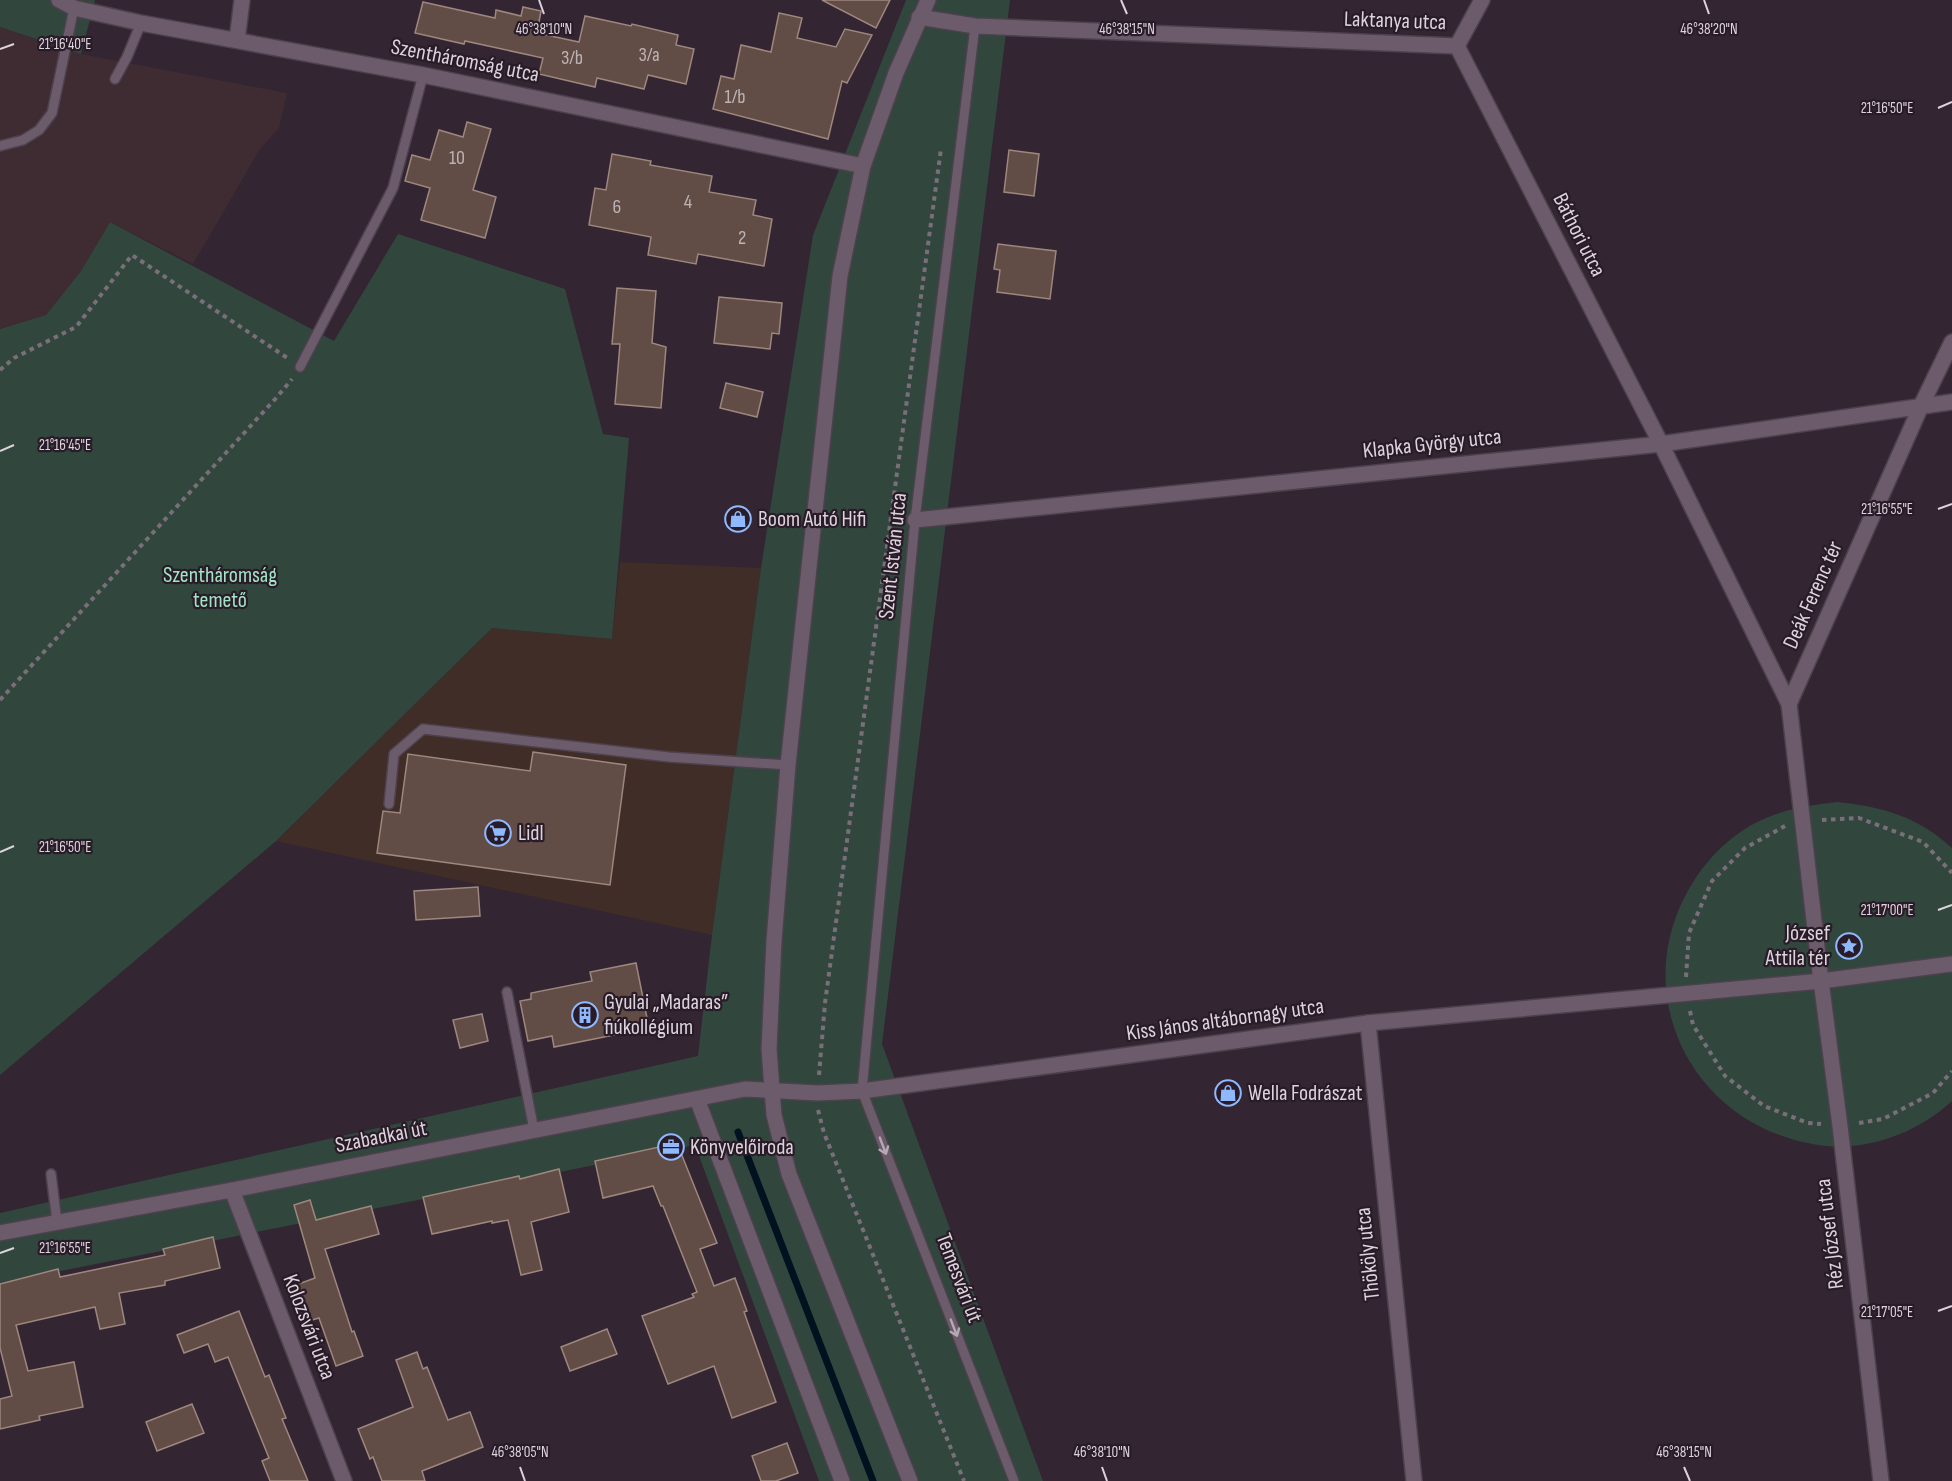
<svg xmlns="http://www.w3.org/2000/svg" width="1952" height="1481" font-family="'Sofia Sans Condensed',sans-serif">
	<rect width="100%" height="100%" fill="#332532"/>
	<path fill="#402d27" d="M620 562 761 568 712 935 276 841 492 628 612 639Z"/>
	<path fill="#3f2c32" d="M0 27 81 54 287 93 279 128 260 149 193 264 110 222 81 271 46 315 0 329Z"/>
	<g fill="#31473d">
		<path d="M0 0H95L81 54 0 27Z"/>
		<path d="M906 0H1010L882 1044 1043 1481H819L695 1145 0 1283V1213L698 1056 712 935 761 568 813 235Z"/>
		<path d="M110 222 334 341 398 234 565 289 603 434 629 438 612 639 492 628 276 841 0 1075V329L46 315 81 271Z"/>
		<path d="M1837 802C1883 807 1917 816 1952 848V1101C1916 1134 1866 1152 1818 1145 1690 1126 1623 989 1695 879 1712 853 1737 830 1766 818 1789 808 1812 805 1837 802Z"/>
	</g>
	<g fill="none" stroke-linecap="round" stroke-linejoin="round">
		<path stroke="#00111f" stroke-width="7" d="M738 1132 873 1481"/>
	</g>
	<g fill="#614d45" stroke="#9d877e" stroke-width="1.5">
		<path d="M822 0H890L876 28Z"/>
		<path d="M423 2 495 18 496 10 521 16 523 7 541 11 537 33 579 42 585 16 631 26 632 24 678 35 676 45 694 49 686 84 648 75 644 89 597 78 595 87 539 74 543 58 465 41 464 44 415 33Z"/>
		<path d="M779 13 802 18 797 38 836 47 845 29 872 35 847 83 842 81 828 139 713 109 721 76 734 79 741 45 771 52Z"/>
		<path d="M467 122 491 129 473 190 496 197 485 238 421 220 430 188 405 181 412 155 430 160 439 130 463 137Z"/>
		<path d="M1009 150 1039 154 1034 196 1004 192Z"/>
		<path d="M612 154 651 161 650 165 712 176 709 192 756 200 753 215 772 219 764 266 698 254 696 264 648 255 651 237 589 225 595 188 606 190Z"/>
		<path d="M998 244 1056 251 1050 299 997 292 1000 270 994 269Z"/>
		<path d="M617 288 656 291 652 343 666 347 661 408 615 404 620 344H612Z"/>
		<path d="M719 297 782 303 779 334 772 333 770 349 714 343Z"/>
		<path d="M726 383 763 392 757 417 720 408Z"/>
		<path d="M533 752 626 765 610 885 377 853 383 811 400 813 408 754 530 771Z"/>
		<path d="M478 887 480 916 416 920 414 891Z"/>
		<path d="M636 963 649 1028 554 1047 552 1036 528 1041 520 1001 531 999V993L592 981 590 972Z"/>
		<path d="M482 1014 488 1041 460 1048 453 1020Z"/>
		<path d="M677 1143 717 1243 700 1249 714 1286 735 1278 747 1311 744 1312 776 1402 732 1418 714 1366 668 1384 642 1316 694 1297 692 1294 697 1292 663 1206H661L653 1186 603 1198 595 1161Z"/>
		<path d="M559 1169 569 1212 531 1222 542 1270 521 1275 508 1220 492 1223V1221L432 1234 423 1197 519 1176 520 1179Z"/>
		<path d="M310 1200 316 1220 371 1206 379 1234 325 1249 352 1332 354 1331 363 1356 336 1366 319 1318 305 1322 293 1286 315 1278 294 1205Z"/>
		<path d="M213 1237 220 1268 165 1281V1285L119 1293 125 1324 100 1329 95 1307 16 1325 28 1371 74 1362 83 1407 39 1416 40 1420 0 1429V1399L12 1396 0 1348V1284L58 1269 60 1277 165 1255 163 1249Z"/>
		<path d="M239 1311 265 1377 269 1375 286 1418 282 1419 308 1481H270L262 1461 269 1458 228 1357 215 1362 208 1344 184 1353 177 1335Z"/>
		<path d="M607 1329 617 1354 570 1371 561 1347Z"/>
		<path d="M417 1352 423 1369 427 1367 448 1420 470 1412 483 1447 422 1471 425 1481H382L373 1457 370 1459 358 1429 413 1407 396 1360Z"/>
		<path d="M192 1404 204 1433 157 1451 146 1422Z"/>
		<path d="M787 1443 798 1473 776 1481H761L752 1456Z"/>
	</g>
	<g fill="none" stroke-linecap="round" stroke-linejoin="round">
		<g stroke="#4c414c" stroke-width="12">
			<g id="lane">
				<path d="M975 26 915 520 862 1091 1014 1481"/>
				<path d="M115 79 127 57 141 23"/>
				<path d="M0 146 23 140 39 130 52 113 74 8"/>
				<path d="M300 367 393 188 423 75"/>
				<path d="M389 804 394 754 423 729 669 757 788 765"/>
				<path d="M507 992 534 1130"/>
				<path d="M51 1174 57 1222"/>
			</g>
		</g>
		<g stroke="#4c414c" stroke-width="18">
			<g id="street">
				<path d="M59 0 74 8 141 23 423 75 863 166"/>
				<path d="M919 17 975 26 1457 46 1482 0"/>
				<path d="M237 40 242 0"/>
				<path d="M1457 46 1661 444 1789 704"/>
				<path d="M915 520 1661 444 1952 402"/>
				<path d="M1368 1023 1414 1481"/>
				<path d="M697 1099 842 1481"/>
				<path d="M232 1190 344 1481"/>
				<path d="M0 1233 232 1190 745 1089 818 1093 862 1091 1368 1023 1821 981 1952 964"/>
				<path d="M1881 1481 1840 1126 1821 981 1789 704 1921 406 1952 342"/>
			</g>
		</g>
		<g stroke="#4c414c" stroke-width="18">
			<path id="secondary" d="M910 1481 789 1174 774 1115 769 1049 774 941 788 765 840 276 863 166 896 73 928 0"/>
		</g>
		<g stroke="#7a6e7a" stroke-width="4" stroke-dasharray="4.5 4.5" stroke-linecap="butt">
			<path d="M0 370 14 358 76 327 132 255 289 359"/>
			<path d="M0 700 277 397 292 379"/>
			<path d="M1822 820 1859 818 1923 842 1952 873"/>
			<path d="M1686 977 1689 933 1712 881 1745 848 1785 826"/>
			<path d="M1690 1011 1693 1025 1725 1076 1764 1106 1808 1123 1821 1124"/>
			<path d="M819 1075 825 1003 941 149"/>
			<path d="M818 1110 824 1133 964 1481"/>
			<path d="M1859 1123 1883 1119 1933 1093 1952 1071"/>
		</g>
		<use href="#lane" stroke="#6c5c6b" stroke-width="9"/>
		<use href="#street" stroke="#6c5c6b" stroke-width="15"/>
		<use href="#secondary" stroke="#6c5c6b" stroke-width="15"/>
	</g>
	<defs><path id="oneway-shaft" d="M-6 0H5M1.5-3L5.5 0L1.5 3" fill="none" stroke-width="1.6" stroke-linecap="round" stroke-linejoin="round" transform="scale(1.5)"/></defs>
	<g stroke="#b5a9b4">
		<use href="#oneway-shaft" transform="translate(883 1146) rotate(69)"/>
		<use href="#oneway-shaft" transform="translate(954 1328) rotate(69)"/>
	</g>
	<path fill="none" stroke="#dcd3dc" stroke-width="2" d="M539 0 544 14M1121 0 1127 14M1704 0 1709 14M0 49 14 44M1938 108 1952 102M0 451 14 445M1938 509 1952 504M0 852 14 846M1938 910 1952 905M0 1253 14 1248M1938 1311 1952 1306M520 1467 525 1481M1102 1467 1107 1481M1684 1467 1690 1481"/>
	<defs>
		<g id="shop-ring" transform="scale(1.35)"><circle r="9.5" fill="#291c28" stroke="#8fb8fd" stroke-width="1.5"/><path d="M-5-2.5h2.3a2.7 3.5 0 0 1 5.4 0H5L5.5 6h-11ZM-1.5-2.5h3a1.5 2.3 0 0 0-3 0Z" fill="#8fb8fd"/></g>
		<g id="supermarket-ring" transform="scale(1.35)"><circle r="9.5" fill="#291c28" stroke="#8fb8fd" stroke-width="1.5"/><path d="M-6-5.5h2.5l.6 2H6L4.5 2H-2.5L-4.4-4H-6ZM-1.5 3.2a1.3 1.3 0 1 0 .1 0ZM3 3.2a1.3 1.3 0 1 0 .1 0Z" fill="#8fb8fd"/></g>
		<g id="sight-ring" transform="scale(1.35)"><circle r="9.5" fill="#291c28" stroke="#8fb8fd" stroke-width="1.5"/><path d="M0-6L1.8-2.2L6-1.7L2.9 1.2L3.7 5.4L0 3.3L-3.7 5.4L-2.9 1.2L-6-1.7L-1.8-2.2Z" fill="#8fb8fd"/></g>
		<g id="building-ring" transform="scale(1.35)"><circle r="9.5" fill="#291c28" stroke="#8fb8fd" stroke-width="1.5"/><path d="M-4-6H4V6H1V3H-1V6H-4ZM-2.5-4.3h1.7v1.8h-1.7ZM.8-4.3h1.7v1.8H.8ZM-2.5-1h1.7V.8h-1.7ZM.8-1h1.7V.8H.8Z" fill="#8fb8fd"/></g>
		<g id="office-ring" transform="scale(1.35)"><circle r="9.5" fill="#291c28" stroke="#8fb8fd" stroke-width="1.5"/><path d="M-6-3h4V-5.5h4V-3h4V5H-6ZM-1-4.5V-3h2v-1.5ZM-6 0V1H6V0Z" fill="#8fb8fd"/></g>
	</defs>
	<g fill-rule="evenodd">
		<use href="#shop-ring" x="738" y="519"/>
		<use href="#supermarket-ring" x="498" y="833"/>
		<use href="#sight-ring" x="1849" y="946"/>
		<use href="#building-ring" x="585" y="1015"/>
		<use href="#shop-ring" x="1228" y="1093"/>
		<use href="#office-ring" x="671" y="1147"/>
	</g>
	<g text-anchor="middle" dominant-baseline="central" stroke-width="4.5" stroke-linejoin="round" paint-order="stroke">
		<g font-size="20" fill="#bdb2b6">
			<text x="649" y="55">3/a</text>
			<text x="572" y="58">3/b</text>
			<text x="735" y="97">1/b</text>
			<text x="457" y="158">10</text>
			<text x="688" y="202">4</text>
			<text x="617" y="207">6</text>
			<text x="742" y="238">2</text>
		</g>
		<g font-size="22" fill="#dcd3dc" stroke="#291c28">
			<text transform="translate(1395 21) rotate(2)">Laktanya utca</text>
			<text transform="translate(465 61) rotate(11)">Szentháromság utca</text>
			<text transform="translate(1579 235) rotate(63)">Báthori utca</text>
			<text transform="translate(1432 444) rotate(-6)">Klapka György utca</text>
			<text transform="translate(893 556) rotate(-84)">Szent István utca</text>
			<text transform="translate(1813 595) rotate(-66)">Deák Ferenc tér</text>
			<text transform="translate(1225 1020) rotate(-8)">Kiss János altábornagy utca</text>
			<text transform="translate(381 1137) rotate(-11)">Szabadkai út</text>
			<text transform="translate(1830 1234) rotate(-97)">Réz József utca</text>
			<text transform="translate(1368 1254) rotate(-96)">Thököly utca</text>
			<text transform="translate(959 1278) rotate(69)">Temesvári út</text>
			<text transform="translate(309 1327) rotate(69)">Kolozsvári utca</text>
		</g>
		<g font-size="22" fill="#dcd3dc" stroke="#291c28" text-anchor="start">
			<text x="758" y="519">Boom Autó Hifi</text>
			<text x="518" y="833">Lidl</text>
			<text x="1830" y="933" text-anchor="end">József<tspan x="1830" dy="25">Attila tér</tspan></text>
			<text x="604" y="1002">Gyulai „Madaras”<tspan x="604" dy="25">fiúkollégium</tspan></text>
			<text x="1248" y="1093">Wella Fodrászat</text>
			<text x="690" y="1147">Könyvelőiroda</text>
		</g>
		<g font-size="22" fill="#a1e5c5" stroke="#291c28">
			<text x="220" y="575">Szentháromság<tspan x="220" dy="25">temető</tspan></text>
		</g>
	</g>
	<g font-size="15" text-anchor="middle" fill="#dcd3dc" stroke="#291c28" stroke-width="4.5" stroke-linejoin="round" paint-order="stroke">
		<text x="544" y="34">46°38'10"N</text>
		<text x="1127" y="34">46°38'15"N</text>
		<text x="1709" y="34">46°38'20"N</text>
		<text x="65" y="49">21°16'40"E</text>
		<text x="1887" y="113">21°16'50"E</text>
		<text x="65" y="450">21°16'45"E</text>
		<text x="1887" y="514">21°16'55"E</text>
		<text x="65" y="852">21°16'50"E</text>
		<text x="1887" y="915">21°17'00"E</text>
		<text x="65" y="1253">21°16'55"E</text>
		<text x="1887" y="1317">21°17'05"E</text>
		<text x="520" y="1457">46°38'05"N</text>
		<text x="1102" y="1457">46°38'10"N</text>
		<text x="1684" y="1457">46°38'15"N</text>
	</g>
</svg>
